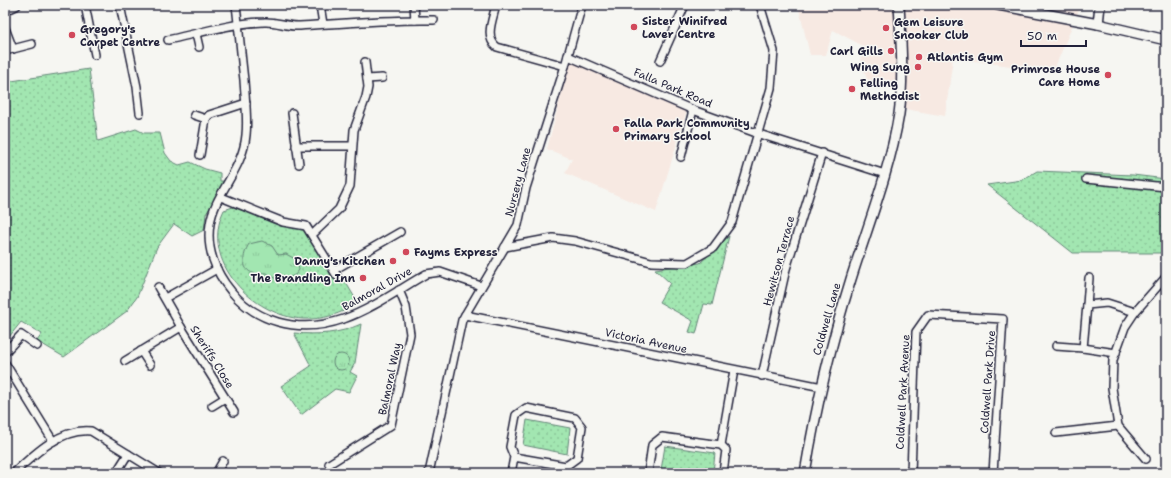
<svg xmlns="http://www.w3.org/2000/svg" width="1171" height="478" font-family="'Shantell Sans',sans-serif">
	<defs>
		<pattern id="grass-dots" width="8" height="8" patternUnits="userSpaceOnUse"><rect width="8" height="8" fill="#a2e6b1"/><path d="M2 2h.1M6 6h.1" fill="none" stroke="#8bc599" stroke-width="1.8" stroke-linecap="round"/></pattern>
		<pattern id="park-tufts" width="24" height="20" patternUnits="userSpaceOnUse"><rect width="24" height="20" fill="#a2e6b1"/><path d="M3 7l-1-3M5 7V3M7 7l1-3M15 17l-1-3M17 17v-4M19 17l1-3" fill="none" stroke="#8bc599"/></pattern>
	</defs>
	<rect width="100%" height="100%" fill="#f6f6f2"/>
	<filter id="ink" filterUnits="userSpaceOnUse"><feTurbulence type="fractalNoise" baseFrequency=".025" numOctaves="2"/><feDisplacementMap in="SourceGraphic" scale="8" xChannelSelector="R" yChannelSelector="G"/><feConvolveMatrix kernelMatrix="1 2 1 2 8 2 1 2 1" color-interpolation-filters="sRGB"/></filter>
	<g filter="url(#ink)">
		<g fill="#f7e9e2">
			<path d="M798 5H1081L1053 72 953 58 945 116 905 109 894 85 867 79 860 60 863 46 833 30 826 55H810Z"/>
			<path d="M570 61 687 110 656 212 565 173 572 159 547 149Z"/>
		</g>
		<g fill="url(#grass-dots)" stroke="#628476">
			<path d="M89 69 98 141 136 129 144 133H160L165 153 171 161 179 165 190 162 205 169 220 173V181H226L206 214 204 230 192 236 174 224 157 247 137 297 127 311 64 357 37 341 42 334 21 322 5 342V82Z"/>
			<path d="M1037 171 1133 175 1166 179V253H1073L987 185 1022 180Z"/>
			<path d="M233 207 280 226 305 229 336 279 342 276 358 303C341 314 323 320 303 319 253 316 199 261 224 210Z"/>
			<path d="M729 236 712 305 704 304 696 334 689 332 693 321 659 302 670 283 655 269 700 263Z"/>
			<path d="M361 324 355 363 350 372 357 376 349 392 335 389 301 415 281 386 311 366 294 333C319 335 339 334 361 324Z"/>
			<path d="M527 420 570 428 567 454 523 445Z"/>
			<path d="M665 446 715 453 713 473H679L661 470Z"/>
		</g>
		<g fill="url(#park-tufts)" stroke="#628476">
			<path d="M262 241 272 246 278 255 286 254 297 260 299 270 295 275 280 281C275 279 271 275 266 273 264 272 260 274 257 274 240 272 242 255 249 244Z"/>
			<circle cx="341" cy="362" r="8"/>
		</g>
		<g fill="none" stroke-linecap="round" stroke-linejoin="round">
			<g stroke="#22223b" stroke-width="10">
				<g id="minor">
					<path d="M85 5 95 55"/>
					<path d="M120 5 137 87 140 113"/>
					<path d="M236 5C239 30 241 55 244 80 245 98 248 117 246 135 243 170 215 192 210 224 206 248 215 272 231 291 243 306 260 317 278 322 335 338 379 301 426 274L440 272 481 286"/>
					<path d="M320 5 323 24"/>
					<path d="M414 5 415 20"/>
					<path d="M496 5C493 19 484 37 497 47L565 66"/>
					<path d="M5 28 13 49"/>
					<path d="M196 34 199 47"/>
					<path d="M168 40C199 33 232 23 264 22 276 21 288 27 300 26 345 23 389 19 434 20"/>
					<path d="M5 51 32 44"/>
					<path d="M568 56 693 110 759 134 885 174"/>
					<path d="M660 61 685 5"/>
					<path d="M367 79 382 78"/>
					<path d="M292 113 299 164"/>
					<path d="M194 115 206 119"/>
					<path d="M296 146H352"/>
					<path d="M200 155 206 119 209 115 246 103"/>
					<path d="M681 157 693 110"/>
					<path d="M1086 179 1166 187"/>
					<path d="M221 197 283 222 306 226 337 276"/>
					<path d="M313 234 339 209 350 186 354 130 366 97 368 87 365 62"/>
					<path d="M505 247 553 238 575 241 651 262 687 263 713 248 732 222 771 88 774 51 760 5"/>
					<path d="M334 270 400 232"/>
					<path d="M158 287 181 327 234 412"/>
					<path d="M165 298 217 269"/>
					<path d="M1087 305 1089 278"/>
					<path d="M465 315 822 387"/>
					<path d="M1056 346 1083 348"/>
					<path d="M141 351 150 365"/>
					<path d="M5 352 21 335 37 346"/>
					<path d="M1116 353 1083 348 1087 305 1107 303 1135 312"/>
					<path d="M125 361 181 327"/>
					<path d="M5 363 53 441"/>
					<path d="M762 376 786 269 822 153"/>
					<path d="M212 406 225 398"/>
					<path d="M1056 433 1118 426"/>
					<path d="M721 445 734 370"/>
					<path d="M1146 459 1118 426 1112 388 1113 360 1125 327 1135 312 1166 277"/>
					<path d="M329 464 391 425 410 334 406 307 399 290"/>
					<path d="M14 473C34 454 61 428 91 431L159 473"/>
					<path d="M116 473 128 454"/>
					<path d="M216 473 223 461"/>
					<path d="M429 473 462 320 518 225 526 188 565 66 582 5"/>
					<path d="M511 473 514 457 510 447 516 415 526 408 575 418 582 427 577 458 566 466 514 457"/>
					<path d="M648 473 652 445 662 437 721 445 726 450 723 473"/>
					<path d="M911 473 916 332 928 315 1003 319 993 473"/>
				</g>
			</g>
			<g stroke="#22223b" stroke-width="12">
				<g id="tertiary">
					<path d="M998 5 1098 24 1166 40"/>
					<path d="M5 10 16 5"/>
					<path d="M1098 24 1100 5"/>
					<path d="M805 473C816 407 831 343 851 279 868 225 890 170 899 114 904 79 901 40 899 5"/>
				</g>
			</g>
			<use href="#minor" stroke="#f6f6f2" stroke-width="7"/>
			<use href="#tertiary" stroke="#f6f6f2" stroke-width="9"/>
		</g>
	</g>
	<g fill="#d1495b" stroke="#f6f6f2" stroke-width="1.5">
		<circle cx="634" cy="27" r="4"/>
		<circle cx="886" cy="28" r="4"/>
		<circle cx="72" cy="35" r="4"/>
		<circle cx="891" cy="51" r="4"/>
		<circle cx="919" cy="57" r="4"/>
		<circle cx="918" cy="67" r="4"/>
		<circle cx="1108" cy="75" r="4"/>
		<circle cx="852" cy="89" r="4"/>
		<circle cx="616" cy="129" r="4"/>
		<circle cx="406" cy="252" r="4"/>
		<circle cx="393" cy="261" r="4"/>
		<circle cx="363" cy="278" r="4"/>
	</g>
	<g text-anchor="middle" dominant-baseline="central" stroke-width="3" stroke-linejoin="round" paint-order="stroke">
		<g font-size="11" font-weight="bold" fill="#22223b" stroke="#f6f6f2" text-anchor="start">
			<text x="642" y="21">Sister Winifred<tspan x="642" dy="13">Laver Centre</tspan></text>
			<text x="894" y="22">Gem Leisure<tspan x="894" dy="13">Snooker Club</tspan></text>
			<text x="80" y="29">Gregory's<tspan x="80" dy="13">Carpet Centre</tspan></text>
			<text x="883" y="51" text-anchor="end">Carl Gills</text>
			<text x="927" y="57">Atlantis Gym</text>
			<text x="910" y="67" text-anchor="end">Wing Sung</text>
			<text x="1100" y="69" text-anchor="end">Primrose House<tspan x="1100" dy="13">Care Home</tspan></text>
			<text x="860" y="83">Felling<tspan x="860" dy="13">Methodist</tspan></text>
			<text x="624" y="123">Falla Park Community<tspan x="624" dy="13">Primary School</tspan></text>
			<text x="414" y="252">Fayms Express</text>
			<text x="385" y="261" text-anchor="end">Danny's Kitchen</text>
			<text x="355" y="278" text-anchor="end">The Brandling Inn</text>
		</g>
		<g font-size="11" fill="#22223b" stroke="#f6f6f2">
			<text transform="translate(673 88) rotate(23)">Falla Park Road</text>
			<text transform="translate(518 182) rotate(-75)">Nursery Lane</text>
			<text transform="translate(779 261) rotate(-75)">Hewitson Terrace</text>
			<text transform="translate(377 289) rotate(-29)">Balmoral Drive</text>
			<text transform="translate(827 319) rotate(-74)">Coldwell Lane</text>
			<text transform="translate(646 341) rotate(12)">Victoria Avenue</text>
			<text transform="translate(212 357) rotate(58)">Sheriffs Close</text>
			<text transform="translate(390 379) rotate(-78)">Balmoral Way</text>
			<text transform="translate(988 382) rotate(-86)">Coldwell Park Drive</text>
			<text transform="translate(903 392) rotate(-87)">Coldwell Park Avenue</text>
		</g>
	</g>
	<rect width="1171" height="478" fill="none" stroke="#f6f6f2" stroke-width="20"/>
	<rect x="10" y="10" width="1151" height="458" fill="none" stroke="#22223b" stroke-width="1.5" filter="url(#ink)"/>
	<path d="M1021 40v6h65v-6" fill="none" stroke="#22223b" stroke-width="2"/>
	<text x="1027" y="40" font-size="12" fill="#22223b" stroke="#f6f6f2" stroke-width="3" paint-order="stroke">50 m</text>
</svg>
